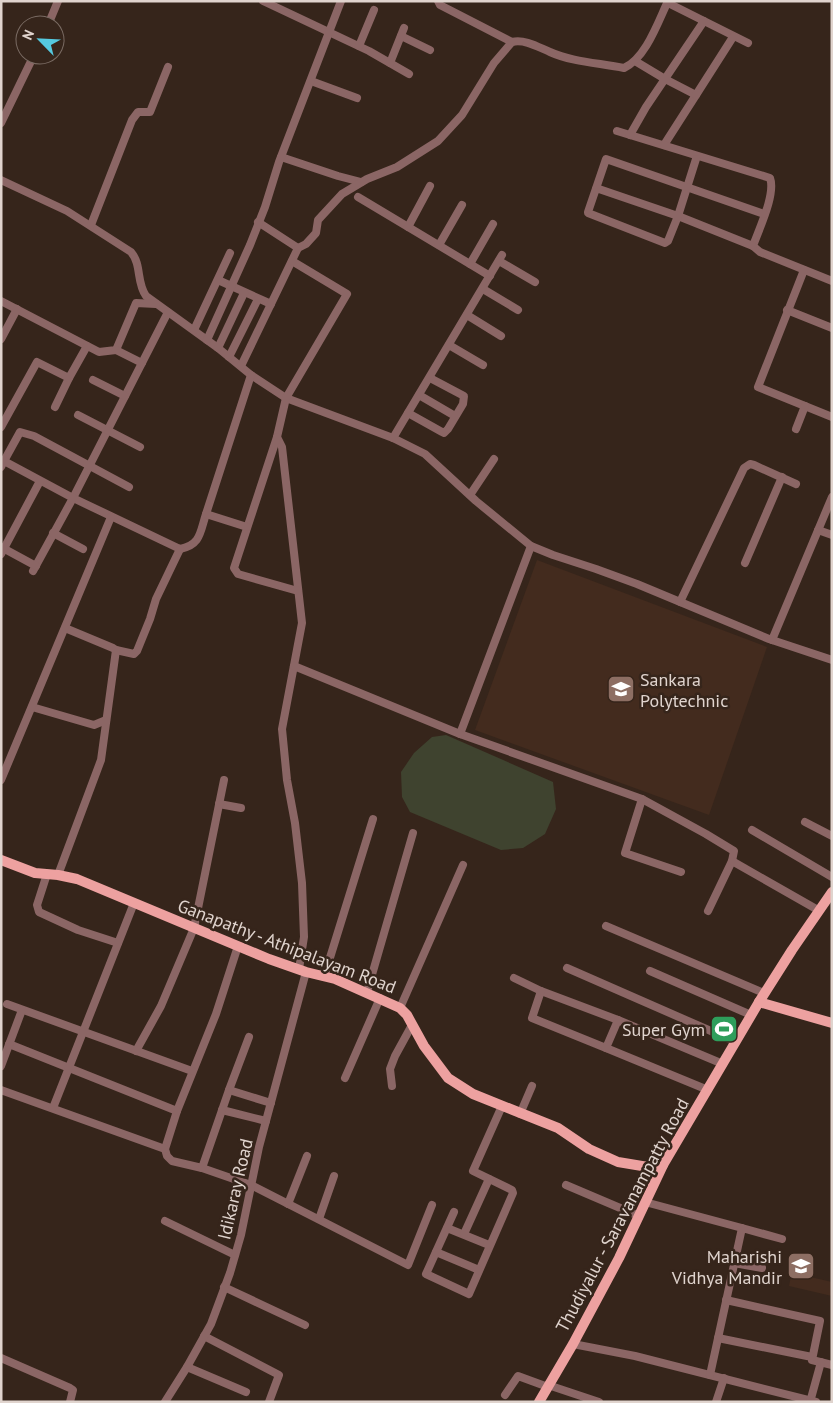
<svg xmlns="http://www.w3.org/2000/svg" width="833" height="1403" font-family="'PT Sans',sans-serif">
	<rect width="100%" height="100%" fill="#36251b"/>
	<g fill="#432b1e">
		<path d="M537 560 767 647 709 815 475 730Z"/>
		<path d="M796 1253 811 1256 806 1276 832 1282V1296L789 1286Z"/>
	</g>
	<path fill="#3f432f" d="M446 735 553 782 556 809 545 834 523 848 501 850 410 812 402 797 401 772 414 753 432 737Z"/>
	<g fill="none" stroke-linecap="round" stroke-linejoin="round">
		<g stroke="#8b6665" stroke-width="8">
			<path d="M263 1 369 51 409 74"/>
			<path d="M438 1 440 5 512 42"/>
			<path d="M704 21 748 43"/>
			<path d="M48 25 58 1"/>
			<path d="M401 36 430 50"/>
			<path d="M359 46 374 10"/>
			<path d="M635 61 665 79 696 95 664 145"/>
			<path d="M390 63 404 28"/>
			<path d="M311 81 357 98"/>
			<path d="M696 95 733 37"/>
			<path d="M1 123 34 55"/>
			<path d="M617 131 770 178C776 194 759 229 753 246L760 252 832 281"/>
			<path d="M630 135 646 107 704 21 668 3"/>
			<path d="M281 157 338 176 361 182"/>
			<path d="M696 159 678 216 753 246"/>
			<path d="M1 180 67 211 131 252C142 265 136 282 146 296L218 348 251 375 286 398 393 438 425 454 476 501 531 546 553 555 596 569 637 584 769 639 832 660"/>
			<path d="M596 188 678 216 668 241 665 243 588 213V212L606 159 764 214"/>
			<path d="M358 197 490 276"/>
			<path d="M258 222 298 248"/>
			<path d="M91 225 132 120 138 112H150L168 67"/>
			<path d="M408 227 430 186"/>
			<path d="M439 245 462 205"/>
			<path d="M292 261 347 294 286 398 277 437 282 447 302 623 282 729 287 780 295 823 302 883 304 937 299 969"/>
			<path d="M499 261 535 282"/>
			<path d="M470 264 493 224"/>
			<path d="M804 270 758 387 832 417"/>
			<path d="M218 280 271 304"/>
			<path d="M483 289 518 310"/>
			<path d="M1 301 99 352 116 350 136 303 156 304"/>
			<path d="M787 310 832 328"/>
			<path d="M168 312 73 498 180 549C201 545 200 532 206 514"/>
			<path d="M467 315 501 336"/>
			<path d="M194 330 230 253"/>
			<path d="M1 339 17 309"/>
			<path d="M207 340 250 245 265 207 279 162 341 1"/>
			<path d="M449 345 483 365"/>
			<path d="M218 348 244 293"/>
			<path d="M116 350 142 363"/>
			<path d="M229 357 258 299"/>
			<path d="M241 366 298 248 306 244 316 233 318 220 342 194 367 179 397 167 438 141 462 115 494 63 512 42C525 39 538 47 550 52 572 62 600 63 624 68 646 58 658 22 668 1"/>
			<path d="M93 380 125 396"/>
			<path d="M419 395 455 416"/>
			<path d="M55 407 69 378"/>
			<path d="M408 413 442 432 444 433 448 429 463 404 464 396 430 378"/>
			<path d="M78 415 140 447"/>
			<path d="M1 427 37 362 69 378 87 346"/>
			<path d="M796 429 805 406"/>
			<path d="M277 437 234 568 238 574 298 591"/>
			<path d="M393 438 502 255"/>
			<path d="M4 461 20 432 34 436 129 487"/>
			<path d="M1 467 4 461 73 498 33 571"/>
			<path d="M470 495 494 459"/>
			<path d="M247 527 206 514 251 375"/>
			<path d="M818 530 832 535"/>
			<path d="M53 533 83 549"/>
			<path d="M531 546 460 734 642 799 706 834 734 851 732 861 708 911"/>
			<path d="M1 547 36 566"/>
			<path d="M1 554 40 481"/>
			<path d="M745 563 782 477"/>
			<path d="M680 602 744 468 750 464 754 465 796 484"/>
			<path d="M65 628 113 648 116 650 134 654 137 651 150 619 156 599 180 549"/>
			<path d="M772 640 832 497"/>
			<path d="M294 666 460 734"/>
			<path d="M32 707 94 725 106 720"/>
			<path d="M1 780 111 517"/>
			<path d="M642 799 625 853 681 872"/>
			<path d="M219 804 241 808"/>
			<path d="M805 822 832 836"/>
			<path d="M752 830 832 877"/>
			<path d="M732 861 818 910"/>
			<path d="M47 874 37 905 39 912 78 930 118 943"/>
			<path d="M58 875 101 760 116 650"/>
			<path d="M606 926 764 993"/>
			<path d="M238 946 216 1014 177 1111 165 1149 167 1156 172 1161 202 1168 251 1185 408 1265 432 1205"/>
			<path d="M567 968 736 1042"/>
			<path d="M650 971 751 1015"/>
			<path d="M324 977 373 819"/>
			<path d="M514 978 541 991 618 1020"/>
			<path d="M541 991 532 1018 606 1048"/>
			<path d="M367 992 413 833"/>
			<path d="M7 1004 192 1071"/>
			<path d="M400 1008 463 865"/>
			<path d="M9 1044 177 1111"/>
			<path d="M136 1051 161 1006 194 928 224 780"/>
			<path d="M1 1066 22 1010"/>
			<path d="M345 1078 380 998"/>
			<path d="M392 1086 390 1069 395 1056 412 1025"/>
			<path d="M1 1090 165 1149"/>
			<path d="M229 1090 271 1103"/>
			<path d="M708 1090 606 1048 618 1020 723 1064"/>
			<path d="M53 1108 134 903"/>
			<path d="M222 1110 266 1121"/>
			<path d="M520 1114 532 1086"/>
			<path d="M202 1168 229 1090 249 1037"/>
			<path d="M566 1185 639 1216"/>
			<path d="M645 1202 742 1228"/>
			<path d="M288 1204 307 1156"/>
			<path d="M454 1212 426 1274 469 1294 513 1193 512 1190 473 1171 502 1106"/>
			<path d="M319 1219 334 1176"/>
			<path d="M165 1221 235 1255"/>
			<path d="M447 1228 489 1245"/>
			<path d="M464 1234 489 1179"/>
			<path d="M436 1252 479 1270"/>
			<path d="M734 1263 762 1268"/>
			<path d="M224 1287 305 1325"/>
			<path d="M726 1300 820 1321 812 1360 832 1365"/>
			<path d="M204 1336 279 1375 269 1402"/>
			<path d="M718 1338 812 1357"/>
			<path d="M573 1344 635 1356 816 1402"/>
			<path d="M1 1358 70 1388 73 1390 70 1402"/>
			<path d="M187 1367 246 1392"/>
			<path d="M710 1375 742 1228 782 1239"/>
			<path d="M548 1385 599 1402"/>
			<path d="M505 1395 518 1376 548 1387"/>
			<path d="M165 1402 187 1367 211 1324 230 1273 241 1235 259 1147 306 972"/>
			<path d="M716 1402 724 1378"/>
			<path d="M810 1402 821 1362"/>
		</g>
		<g stroke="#eda1a0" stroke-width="10">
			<path d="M1 860 35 873 58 875 77 879 269 959 306 972 335 979 400 1008 407 1015 424 1046 448 1078 473 1094 558 1128 589 1149 618 1162 648 1167 663 1165"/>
			<path d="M759 1002 832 1023"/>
			<path d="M539 1402 573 1344 619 1258 663 1165 759 1002 792 950 832 892"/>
		</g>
	</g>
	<defs>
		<g id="university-square" transform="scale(1.4375)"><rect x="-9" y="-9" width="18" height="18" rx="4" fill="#8d6e63" stroke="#36251b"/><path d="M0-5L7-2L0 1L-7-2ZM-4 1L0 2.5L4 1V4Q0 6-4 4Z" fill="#fff"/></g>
		<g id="stadium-square" transform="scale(1.4375)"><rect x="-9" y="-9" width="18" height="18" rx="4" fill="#2e9e5b" stroke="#36251b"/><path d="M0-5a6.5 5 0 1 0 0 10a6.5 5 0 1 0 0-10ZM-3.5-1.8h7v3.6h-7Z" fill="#fff"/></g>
		<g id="school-square" transform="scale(1.4375)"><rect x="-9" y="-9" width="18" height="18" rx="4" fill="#8d6e63" stroke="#36251b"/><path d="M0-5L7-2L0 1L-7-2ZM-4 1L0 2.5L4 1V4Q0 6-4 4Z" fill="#fff"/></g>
	</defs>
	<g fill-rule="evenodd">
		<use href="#university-square" x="621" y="689"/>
		<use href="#stadium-square" x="724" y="1029"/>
		<use href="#school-square" x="801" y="1266"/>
	</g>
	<g text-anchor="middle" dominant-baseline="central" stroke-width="5" stroke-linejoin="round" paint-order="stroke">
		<g font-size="18" fill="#e0d4ce" stroke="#36251b" text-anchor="end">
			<text x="640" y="679" text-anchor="start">Sankara<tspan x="640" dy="21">Polytechnic</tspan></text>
			<text x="705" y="1029">Super Gym</text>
			<text x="782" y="1256">Maharishi<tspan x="782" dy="21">Vidhya Mandir</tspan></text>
		</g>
		<g font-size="18" fill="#e0d4ce" stroke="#36251b">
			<text transform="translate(287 946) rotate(21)">Ganapathy - Athipalayam Road</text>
			<text transform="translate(235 1189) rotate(-77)">Idikaray Road</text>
			<text transform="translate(622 1215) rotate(-62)">Thudiyalur - Saravanampatty Road</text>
		</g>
	</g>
	<rect width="833" height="1403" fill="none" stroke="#e0d4ce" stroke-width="5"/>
	<g transform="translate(40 40) rotate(294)"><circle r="24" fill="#36251b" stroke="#7a6b63"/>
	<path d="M0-4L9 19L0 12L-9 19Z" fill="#55cae0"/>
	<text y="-8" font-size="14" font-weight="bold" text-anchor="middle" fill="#e0d4ce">N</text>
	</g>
</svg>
